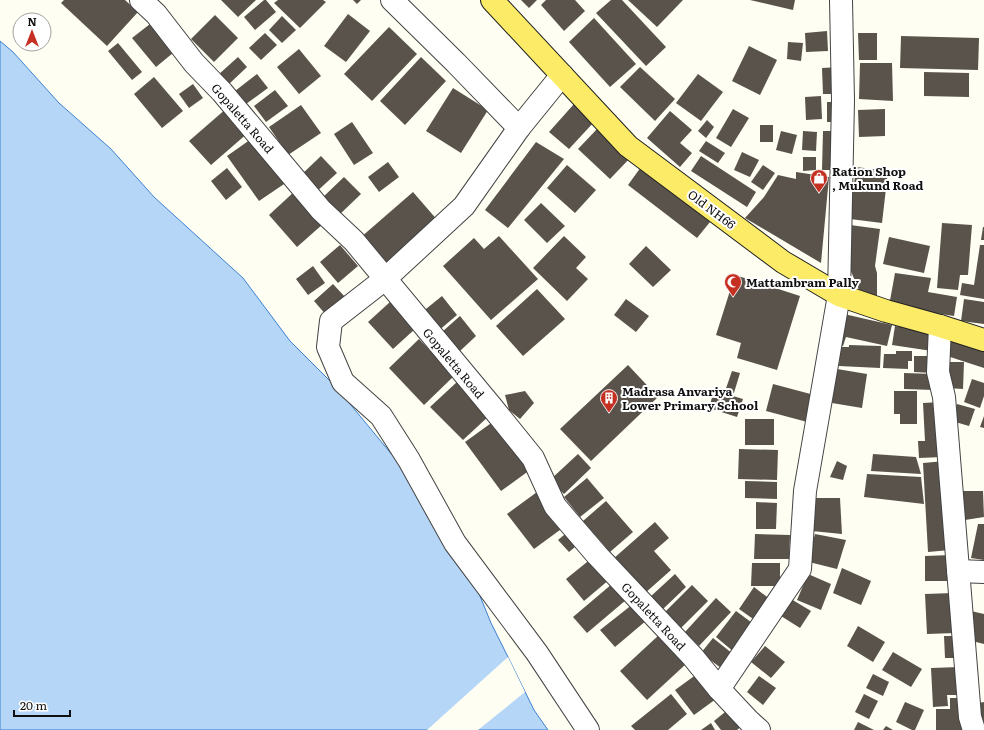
<svg xmlns="http://www.w3.org/2000/svg" width="984" height="730" font-family="Literata,serif">
	<rect width="100%" height="100%" fill="#fffef2"/>
	<path fill="#b6d6f8" stroke="#3b81d1" d="M0 41 13 52 59 103 111 149 154 197 243 278 290 341 336 387 422 491 466 562 491 623 508 657 534 710 548 730H0Z"/>
	<path fill="#fffef2" d="M508 657 525 692 478 730H427Z"/>
	<g fill="#59534c">
		<path d="M64 0H125L138 12 107 46 61 3Z"/>
		<path d="M221 0H256L238 17Z"/>
		<path d="M264 0H266L276 12 255 30 244 17Z"/>
		<path d="M278 0H323L326 2 300 28 274 3Z"/>
		<path d="M353 0H361L357 4Z"/>
		<path d="M521 0H537L529 8Z"/>
		<path d="M546 0H575L585 11 564 31 541 5Z"/>
		<path d="M611 0H622L666 47 646 66 596 13Z"/>
		<path d="M628 0H683L657 27Z"/>
		<path d="M750 0H795L793 10Z"/>
		<path d="M348 14 370 31 346 62 324 46Z"/>
		<path d="M215 15 238 38 214 62 191 39Z"/>
		<path d="M282 16 296 30 282 43 269 30Z"/>
		<path d="M594 18 636 64 610 87 569 42Z"/>
		<path d="M150 24 173 53 156 67 132 38Z"/>
		<path d="M389 27 417 54 372 101 344 74Z"/>
		<path d="M827 31 828 51 806 52 805 33Z"/>
		<path d="M265 33 277 45 261 60 249 48Z"/>
		<path d="M858 33H877V60H859Z"/>
		<path d="M901 36 979 38 978 70 900 68Z"/>
		<path d="M788 42 803 43 801 61 787 59Z"/>
		<path d="M118 43 142 72 132 80 108 51Z"/>
		<path d="M749 46 777 60 760 95 732 81Z"/>
		<path d="M299 49 321 76 299 94 277 67Z"/>
		<path d="M238 57 247 67 228 85 218 75Z"/>
		<path d="M421 57 446 81 405 125 380 101Z"/>
		<path d="M860 63H892L893 101 859 99Z"/>
		<path d="M640 67 675 99 655 121 620 87Z"/>
		<path d="M839 67V94H823L822 68Z"/>
		<path d="M924 72 969 73V97L924 96Z"/>
		<path d="M257 74 268 88 246 104 235 91Z"/>
		<path d="M698 74 723 92 701 121 676 103Z"/>
		<path d="M154 77 183 111 162 128 134 94Z"/>
		<path d="M193 84 203 98 189 108 179 94Z"/>
		<path d="M453 88 488 110 461 153 426 131Z"/>
		<path d="M275 90 288 106 266 122 254 106Z"/>
		<path d="M821 96 822 119 806 120 805 97Z"/>
		<rect x="827" y="102" width="12" height="20"/>
		<path d="M574 104 594 122 569 149 549 132Z"/>
		<path d="M301 105 321 133 288 155 269 127Z"/>
		<path d="M227 108 249 132 211 165 189 141Z"/>
		<path d="M733 109 749 118 731 147 716 138Z"/>
		<path d="M885 109V136L859 137 858 110Z"/>
		<path d="M670 111 692 130 680 143 692 153 680 167 647 138Z"/>
		<path d="M707 120 714 127 706 138 698 131Z"/>
		<path d="M352 122 373 153 354 165 334 134Z"/>
		<rect x="760" y="125" width="13" height="17"/>
		<path d="M598 128 630 158 610 179 578 149Z"/>
		<path d="M781 131 797 135 792 154 776 150Z"/>
		<path d="M803 131 817 132 816 151 802 150Z"/>
		<path d="M823 131H839V170H822Z"/>
		<path d="M254 137 287 182 259 201 227 156Z"/>
		<path d="M706 141 725 153 718 163 699 151Z"/>
		<path d="M536 142 564 159 508 228 485 210Z"/>
		<path d="M742 152 759 160 750 177 734 170Z"/>
		<path d="M321 156 337 173 315 193 300 176Z"/>
		<path d="M701 156 756 192 747 207 691 171Z"/>
		<path d="M803 157H816V170L803 171Z"/>
		<path d="M388 162 399 177 379 192 368 177Z"/>
		<path d="M567 165 596 190 575 213 547 188Z"/>
		<path d="M763 165 775 173 763 190 751 182Z"/>
		<path d="M641 167 710 222 697 238 628 185Z"/>
		<path d="M856 167 888 171 882 223 850 219Z"/>
		<path d="M227 168 242 187 226 200 211 181Z"/>
		<path d="M796 172 829 177 821 263 745 218 764 197 778 175 796 179Z"/>
		<path d="M344 177 361 194 338 216 321 199Z"/>
		<path d="M295 191 323 224 297 247 269 215Z"/>
		<path d="M413 192 439 222 386 268 360 238Z"/>
		<path d="M541 203 565 226 547 243 524 220Z"/>
		<path d="M942 223 972 225 968 275H960L958 290 937 288Z"/>
		<path d="M850 225 880 229 875 266 877 273V296L859 290 846 260Z"/>
		<path d="M983 227H984V240H981Z"/>
		<path d="M499 236 538 279 491 320 443 266 474 238 484 249Z"/>
		<path d="M564 236 586 257 576 268 588 279 567 301 533 268Z"/>
		<path d="M889 237 930 246 924 273 883 264Z"/>
		<path d="M340 245 358 266 338 283 320 262Z"/>
		<path d="M980 245H984V299L960 295 962 283 974 285Z"/>
		<path d="M646 246 671 270 653 287 629 264Z"/>
		<path d="M313 266 325 283 308 295 296 279Z"/>
		<path d="M895 273 931 278 928 292 957 297 954 316 889 306Z"/>
		<path d="M735 275 800 296 777 370 737 358 741 343 716 335Z"/>
		<path d="M333 284 346 298 327 316 314 301Z"/>
		<path d="M537 289 565 319 523 356 496 326Z"/>
		<path d="M442 296 457 315 437 332 421 313Z"/>
		<path d="M626 299 649 316 636 332 614 315Z"/>
		<path d="M964 299 984 302V324L961 321Z"/>
		<path d="M390 302 415 329 393 349 368 322Z"/>
		<path d="M844 314 892 325 887 346 846 337 843 346 837 344Z"/>
		<path d="M460 316 476 336 460 351 442 332Z"/>
		<path d="M895 326 935 332 932 351 892 345Z"/>
		<path d="M951 335 984 346V368L944 355Z"/>
		<path d="M419 339 454 376 424 405 389 368Z"/>
		<path d="M849 345 881 346 880 368 839 366 840 347H849Z"/>
		<path d="M896 351H912V361H908V369L883 368 884 354H896Z"/>
		<path d="M914 356H932V373L914 372Z"/>
		<path d="M949 362H964L963 389 947 388Z"/>
		<path d="M628 365 658 397 591 461 560 429Z"/>
		<path d="M837 369 867 374 862 408 832 403Z"/>
		<path d="M732 371 740 373 733 396 743 399 737 417 709 408 713 394 723 397Z"/>
		<path d="M904 373 934 374V390L904 389Z"/>
		<path d="M972 379 984 383V396L980 408 964 402Z"/>
		<path d="M458 381 490 415 463 440 430 407Z"/>
		<path d="M773 384 818 396 811 423 766 411Z"/>
		<path d="M525 391 534 403 520 419 509 410 505 395Z"/>
		<path d="M894 391H917V424H900V414H894Z"/>
		<path d="M941 402 943 457 919 458 918 441H925L923 403Z"/>
		<path d="M957 404 975 409 969 426 952 421Z"/>
		<path d="M984 416V428L980 427Z"/>
		<rect x="745" y="419" width="29" height="26"/>
		<path d="M494 421 530 470 501 491 465 442Z"/>
		<path d="M739 449 778 450 777 480 738 479Z"/>
		<path d="M578 454 591 468 564 494 550 480Z"/>
		<path d="M873 454 916 457 921 474 871 471Z"/>
		<path d="M837 461 847 466 843 480 830 477Z"/>
		<path d="M945 461 950 550 928 552 923 463Z"/>
		<path d="M867 474 921 477 924 504 864 497Z"/>
		<path d="M587 478 604 498 580 517 564 497Z"/>
		<path d="M745 481 777 482V499L745 498Z"/>
		<path d="M961 491H983L984 517 965 520Z"/>
		<path d="M537 492 564 527 534 549 507 514Z"/>
		<path d="M815 498H840L842 534 812 531Z"/>
		<path d="M606 501 633 532 610 552 583 521Z"/>
		<path d="M756 502 777 503 776 529H756Z"/>
		<path d="M655 522 669 538 654 551 671 570 644 594 613 559Z"/>
		<path d="M978 524H984V560L971 558Z"/>
		<path d="M570 530 581 542 569 552 558 540Z"/>
		<path d="M755 534 790 535 789 559H754Z"/>
		<path d="M815 534 846 540 837 569 809 562V557Z"/>
		<path d="M951 555 952 581H925V556Z"/>
		<path d="M592 558 610 579 584 601 566 579Z"/>
		<path d="M752 563H780V586H751Z"/>
		<path d="M842 568 871 581 861 605 833 593Z"/>
		<path d="M675 574 686 587 662 610 650 597Z"/>
		<path d="M808 574 831 584 821 610 797 600Z"/>
		<path d="M612 584 626 600 587 633 573 617Z"/>
		<path d="M692 585 708 601 681 628 665 612Z"/>
		<path d="M754 587 771 600 756 621 739 609Z"/>
		<path d="M953 593 955 633 927 634 925 594Z"/>
		<path d="M716 598 731 612 699 646 685 632Z"/>
		<path d="M791 599 811 611 800 628 781 616Z"/>
		<path d="M633 604 647 620 615 647 600 630Z"/>
		<path d="M736 611 755 625 734 652 716 637Z"/>
		<path d="M971 611 984 614V644L964 639Z"/>
		<path d="M858 626 885 642 873 662 847 646Z"/>
		<path d="M659 635 686 664 647 700 620 671Z"/>
		<path d="M944 636H960V658H945Z"/>
		<path d="M713 638 733 654 721 668 701 653Z"/>
		<path d="M765 646 785 662 771 678 751 662Z"/>
		<path d="M893 652 922 669 911 687 882 670Z"/>
		<path d="M959 667 961 695H947L948 706 933 707 931 668Z"/>
		<path d="M697 674 716 699 694 715 675 690Z"/>
		<path d="M873 674 889 682 883 696 866 688Z"/>
		<path d="M759 676 776 688 763 705 747 692Z"/>
		<path d="M671 694 687 714 668 730H635L631 726Z"/>
		<path d="M864 694 878 701 869 719 855 712Z"/>
		<path d="M950 698H962V730H936V709H950Z"/>
		<path d="M905 702 924 710 915 730H912L896 722Z"/>
		<path d="M984 702V725L976 726 973 704Z"/>
		<path d="M730 708 743 725 737 730H721L714 721Z"/>
		<path d="M858 722 874 730H854Z"/>
		<path d="M711 723 715 730H701Z"/>
		<path d="M886 726 893 730H883Z"/>
	</g>
	<g fill="none" stroke-linecap="round" stroke-linejoin="round">
		<g stroke="#434343" stroke-width="24">
			<g id="minor">
				<path d="M141 0 156 14 194 63 222 92 321 210 354 241 491 406 533 458 555 506 597 555 693 657 719 689 749 721 759 730"/>
				<path d="M392 0 456 63 519 128"/>
				<path d="M562 75 519 128 464 206 385 279 331 321 328 347 343 382 381 416 409 460 455 543 537 653 588 730"/>
				<path d="M940 326 938 372 944 397 970 717 974 730"/>
				<path d="M958 571 984 572"/>
				<path d="M719 689 800 569 805 491 839 295"/>
			</g>
		</g>
		<g stroke="#434343" stroke-width="24">
			<path id="tertiary" d="M839 295 843 100 841 0"/>
		</g>
		<g stroke="#212121" stroke-width="24">
			<path id="primary" d="M492 0 628 146 783 262 839 295 886 311 940 326 984 340"/>
		</g>
		<use href="#minor" stroke="#fff" stroke-width="22"/>
		<use href="#tertiary" stroke="#fff" stroke-width="22"/>
		<use href="#primary" stroke="#fbeb66" stroke-width="22"/>
	</g>
	<defs>
		<g id="shop-pin" transform="scale(0.9)"><path d="M0 17L-7.5 6A9.5 9.5 0 1 1 7.5 6Z" fill="#c43123" stroke="#fff"/><path d="M-5-2.5h2.3a2.7 3.5 0 0 1 5.4 0H5L5.5 6h-11ZM-1.5-2.5h3a1.5 2.3 0 0 0-3 0Z" fill="#fff"/></g>
		<g id="mosque-pin" transform="scale(0.9)"><path d="M0 17L-7.5 6A9.5 9.5 0 1 1 7.5 6Z" fill="#c43123" stroke="#fff"/><path d="M3.5-4.9A6 6 0 1 0 3.5 4.9A5 5 0 1 1 3.5-4.9Z" fill="#fff"/></g>
		<g id="building-pin" transform="scale(0.9)"><path d="M0 17L-7.5 6A9.5 9.5 0 1 1 7.5 6Z" fill="#c43123" stroke="#fff"/><path d="M-4-6H4V6H1V3H-1V6H-4ZM-2.5-4.3h1.7v1.8h-1.7ZM.8-4.3h1.7v1.8H.8ZM-2.5-1h1.7V.8h-1.7ZM.8-1h1.7V.8H.8Z" fill="#fff"/></g>
	</defs>
	<g fill-rule="evenodd">
		<use href="#shop-pin" x="819" y="178"/>
		<use href="#mosque-pin" x="733" y="282"/>
		<use href="#building-pin" x="609" y="398"/>
	</g>
	<g text-anchor="middle" dominant-baseline="central" stroke-width="4" stroke-linejoin="round" paint-order="stroke">
		<g font-size="12" fill="#101010" stroke="#fff">
			<text transform="translate(243 118) rotate(49)">Gopaletta Road</text>
			<text transform="translate(712 209) rotate(37)">Old NH66</text>
			<text transform="translate(454 363) rotate(50)">Gopaletta Road</text>
			<text transform="translate(654 616) rotate(47)">Gopaletta Road</text>
		</g>
		<g font-size="12" font-weight="bold" fill="#101010" stroke="#fff" text-anchor="start">
			<text x="832" y="171">Ration Shop<tspan x="832" dy="14">, Mukund Road</tspan></text>
			<text x="746" y="282">Mattambram Pally</text>
			<text x="622" y="391">Madrasa Anvariya<tspan x="622" dy="14">Lower Primary School</tspan></text>
		</g>
	</g>
	<g transform="translate(32 32)"><circle r="19" fill="#ffffff" stroke="#9f9f9f"/>
	<path d="M0-3L7 15L0 10L-7 15Z" fill="#c43123"/>
	<text y="-6" font-size="11" font-weight="bold" text-anchor="middle" fill="#101010">N</text>
	</g>
	<path d="M14 710v6h56v-6" fill="none" stroke="#101010" stroke-width="2"/>
	<text x="20" y="710" font-size="12" fill="#101010" stroke="#ffffff" stroke-width="3" paint-order="stroke">20 m</text>
</svg>
